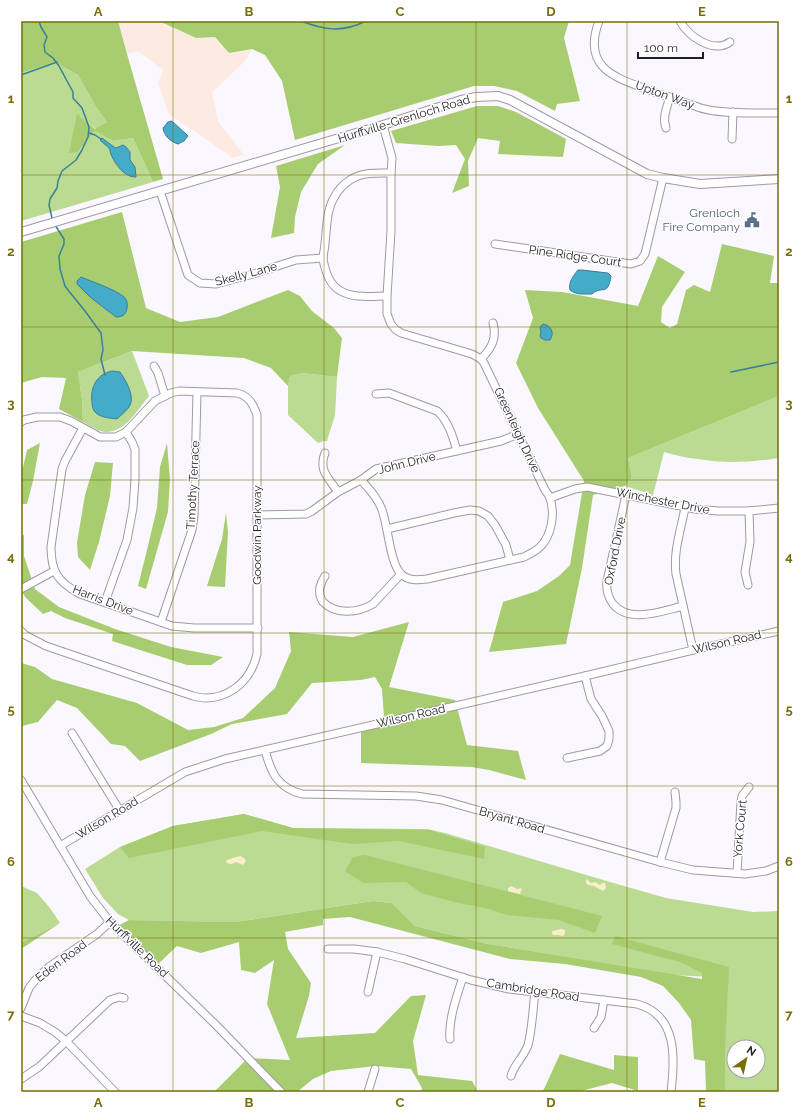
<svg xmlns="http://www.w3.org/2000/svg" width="800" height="1113" font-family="Raleway,sans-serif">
	<rect width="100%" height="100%" fill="#fbf7fe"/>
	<path fill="#fdebe1" d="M118 21H159L196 38 215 37 229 53 252 49 246 60 212 92 218 121 244 155 231 158 229 155 169 114 158 83 163 70 138 51 127 54Z"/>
	<g fill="#bbda92" fill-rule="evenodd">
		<path d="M55 62 78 75 96 107 107 122 96 129 77 115 78 152 95 131 113 141 133 138 153 182 21 221V73Z"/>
		<path d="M132 351 149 396C138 409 125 433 105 432 97 431 89 425 83 422L82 399 78 372Z"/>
		<path d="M302 373 337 377 335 415 327 441H323L318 443 288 415V386L290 376Z"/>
		<path d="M779 396V458C752 462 725 464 698 459 686 458 675 455 664 452L653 495 625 486 632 477 628 458Z"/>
		<path d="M244 814 293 828 427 829 445 833 610 882 666 898 753 912 779 911V1092H725V1049L711 977 673 975 488 944 415 926 392 903 373 901 236 922 129 920 118 914 103 898 85 869 120 847 173 826ZM734 1047H758V1071H734Z"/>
		<path d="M21 886 37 893 50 908 60 923 21 943Z"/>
	</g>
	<g fill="#a8cd70">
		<path d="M21 21H118L127 54 163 179 153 182 133 138 113 141 95 131 78 152 69 153 77 114 95 129 107 122 96 107 78 75 55 62 21 73Z"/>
		<path d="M159 21H569L564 38 580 101 557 104 555 111 517 91 494 86H474L295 140 282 81 265 55 252 49 229 53 215 37 196 38Z"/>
		<path d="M477 106H498L516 112 566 139 563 157 498 154 500 141 478 138 468 161 469 186 452 193 465 159 456 145 438 146 396 143 391 131Z"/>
		<path d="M345 145 318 164 301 192 295 217 294 233 271 238 280 187 276 166Z"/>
		<path d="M122 212 146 308 180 322 218 317 288 290 300 296 312 311 334 328 342 338 337 377 302 373 290 376 288 386 271 368 244 358 132 351 78 372 82 399 83 422 59 409 66 378 42 377 21 383V242Z"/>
		<path d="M722 244 774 256 770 283H779V396L628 458 632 477 625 486 593 495 582 568 566 644 489 652 503 602 537 591 559 576 570 565 584 481 538 408 516 363 533 318 525 290 562 292 638 306 658 256 685 272 662 307 661 322 670 328 677 324 686 290 694 285 710 292Z"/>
		<path d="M40 443 33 481 27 504H22L21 512V476L27 450Z"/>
		<path d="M167 443 170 479 168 512 146 589 138 586 146 554 157 508 160 467Z"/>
		<path d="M95 462 113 463 110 496 99 542 90 570 78 557 77 543 85 495Z"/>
		<path d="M226 513 228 532 225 587 207 586 222 539Z"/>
		<path d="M21 534 24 535V556L35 589 59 607 115 629 171 647 223 657 211 665H187L112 641 113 634 65 618 51 611 43 614 25 597 21 589Z"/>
		<path d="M409 622 389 687 455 700 467 745 518 751 526 780 489 770 472 767 361 763V732L384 717 382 689 375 677 361 680 312 683 287 714 232 724 211 734 140 761 125 746 111 744 77 708 57 700 38 722 22 726 21 725V663L35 667 52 679 137 703 188 730 214 727 243 718 275 688 291 651 289 632 353 637Z"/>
		<path d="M244 814 293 828 430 830 485 847 484 859 399 841 352 844 262 831 129 858 120 847 173 826Z"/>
		<path d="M365 855 602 916 595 933 559 920 507 915 485 908 454 902 421 893 406 882 363 883 345 871 353 857Z"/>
		<path d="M373 901 392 903 415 926 488 944 702 979V973L680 962 612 944 615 936 729 967 725 1049V1092H706L705 1061 694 1059 691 1020 679 1003 663 986 641 977 565 964 510 959 350 917 323 919V925L285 932 288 949 311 983 309 996 296 1038 375 1033 411 996 426 995 413 1041 418 1075 472 1081 478 1092H421L422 1088 411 1069 376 1066 331 1071 313 1079 297 1092H214L248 1058 290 1060 267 1004 274 960 255 973 241 970 239 942 201 953 177 946 154 968 116 927 129 920 236 922Z"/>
		<path d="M60 923 21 949V943Z"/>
		<path d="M560 1054 614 1070V1055L638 1057V1091L612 1083 577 1092H541L544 1089Z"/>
	</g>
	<g fill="#f9efca">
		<path d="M241 856 245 859 246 861 243 865 236 862C233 864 230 865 226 862L227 860 236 857Z"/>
		<path d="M587 879 591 883 595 882 600 885 602 883H605L606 888 603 891 594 886 588 885 586 883V880Z"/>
		<path d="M511 886 517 889 522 888 520 894 508 891V888Z"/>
		<path d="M562 929 565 930V934L563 936 558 935H553L552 933V931Z"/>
	</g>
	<g fill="#44abc8" stroke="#3a8097">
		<path d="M171 121 173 122 186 134 188 136 184 141 178 144C171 142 164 136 163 128L168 122Z"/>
		<path d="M102 138 114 147 116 148 123 145 126 147 130 152V160L135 167 136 177C132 177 129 176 126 174 120 171 109 155 110 149L100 140Z"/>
		<path d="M578 270H582L608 273 611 276C608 297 602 285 592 294 584 294 576 295 570 290 568 283 573 276 578 270Z"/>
		<path d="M81 277C90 281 117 290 124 297 127 300 128 304 127 308 126 315 122 317 116 317L90 297 77 284V281Z"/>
		<path d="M543 324C551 325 555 333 550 340H545L541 338 540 336 541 332 540 327Z"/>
		<path d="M112 371 120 372C125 379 135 396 130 405 128 410 121 415 117 419 111 418 104 418 99 415 93 412 92 407 92 402 90 387 97 374 112 371Z"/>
	</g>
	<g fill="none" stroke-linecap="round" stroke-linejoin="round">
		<g stroke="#3a8097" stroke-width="1.5">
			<path d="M39 21 41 27 47 37 44 45 45 52 53 58 59 66 73 92V98L82 108 89 127 88 137 82 150 76 160 62 171 58 181 57 188 50 199 49 205 52 218"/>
			<path d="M301 21C324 30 342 33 366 21"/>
			<path d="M21 75 57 62"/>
			<path d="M89 133 95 135 101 139"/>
			<path d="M55 225 64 239V244L59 256 60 269 65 286 68 290 85 311 101 333 103 350 101 359 105 375"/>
			<path d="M731 372 779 362"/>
		</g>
		<g stroke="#a197a8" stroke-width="9">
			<g id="minor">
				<path d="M599 21C580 72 621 79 657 93 669 97 680 101 692 105 697 107 703 109 709 110 730 114 757 113 779 113"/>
				<path d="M680 21C688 36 713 54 730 42"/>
				<path d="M666 128C662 118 667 107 670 97"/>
				<path d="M732 139 733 112"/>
				<path d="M160 191 188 275 200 283 216 284 253 274 296 260 323 258"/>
				<path d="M495 244 631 264 640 261 645 254 663 178"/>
				<path d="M387 296C372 296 353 299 339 290 329 284 325 270 323 259 323 254 325 248 325 243 327 228 326 210 335 196 338 190 344 184 350 180 362 172 376 173 391 173"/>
				<path d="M481 359C492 348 497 338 493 323"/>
				<path d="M154 366 158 373 165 396"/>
				<path d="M376 394 389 393 437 411C448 420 453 437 457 451"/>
				<path d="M21 422 24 420 37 417H60L71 421 100 437H116L126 432 155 401 171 393 179 391 237 393C249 396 253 404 257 415V654C256 658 255 662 253 666 245 685 226 698 206 698 202 698 197 697 193 696L46 646 25 635 21 631"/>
				<path d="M83 428 65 461 62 469 51 547C51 572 58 582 80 594L172 626 194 628H258"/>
				<path d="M325 453C318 471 329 478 338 492"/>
				<path d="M361 480C369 489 378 498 382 510 388 526 390 563 401 574 408 581 418 580 427 579L524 557C530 554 536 551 540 547 552 535 555 514 550 498 549 495 547 493 545 490L484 363 481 359 472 354 401 333 395 329 391 324 387 314V296L391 231V173L392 158 383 125"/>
				<path d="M626 495 607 581C606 589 608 597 613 604 629 624 662 611 683 606"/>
				<path d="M550 498 575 489 587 487 695 509 718 511H749L779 508"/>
				<path d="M685 508C681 529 673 552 676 574L693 650"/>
				<path d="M257 515 306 514 312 511 338 492 361 480 376 469 501 441 518 434"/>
				<path d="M387 529 454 513 470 510 479 511 488 516 495 525 506 545 510 560"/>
				<path d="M325 576C323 579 321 583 320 587 319 592 320 598 323 602 336 615 358 613 373 604L401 574"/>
				<path d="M748 585 745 572 750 542 749 511"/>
				<path d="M21 589 54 571"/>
				<path d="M105 602 127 540 133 508 135 479V449L132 442 126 432"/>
				<path d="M161 622 192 530 194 516 197 392"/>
				<path d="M72 733 120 811"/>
				<path d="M265 750C271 773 278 788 302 794L416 796 442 800 660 862 693 870 745 874 766 871 779 866"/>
				<path d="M567 758 600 751 607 746 609 739V731L602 716 591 699 585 676"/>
				<path d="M21 780 90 896 110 922 216 1025 281 1092"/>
				<path d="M60 846 185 772 225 759 585 676 693 650 779 631"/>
				<path d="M660 862 676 808V802L675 792"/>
				<path d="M737 873 741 802 742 796 749 787"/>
				<path d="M328 949H354L377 952 405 959 471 980 509 989 637 1004C678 1015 675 1059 671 1092"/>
				<path d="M368 992 377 952"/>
				<path d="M21 1008 29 988 36 979 49 967 97 934 110 922"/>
				<path d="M21 1016 40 1023 55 1032 66 1041 115 1092"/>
				<path d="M594 1028 601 1017 604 1000"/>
				<path d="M450 1039C448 1021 457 995 463 977"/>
				<path d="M511 1076C514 1064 524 1057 528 1045 532 1031 533 1008 535 992"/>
				<path d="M21 1079 39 1067 110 1000 119 997 124 998"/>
				<path d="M368 1092 375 1069"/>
			</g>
		</g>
		<g stroke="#a197a8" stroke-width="10">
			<path id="major" d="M21 232 383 125 461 100 476 97 498 96 510 100 647 174 663 178 700 184 779 179"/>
		</g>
		<use href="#minor" stroke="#fff" stroke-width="7"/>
		<use href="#major" stroke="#fff" stroke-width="8"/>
	</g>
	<path fill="none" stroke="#776d09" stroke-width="1" stroke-opacity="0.55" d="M173 21V1092M324 21V1092M476 21V1092M627 21V1092M21 175H779M21 327H779M21 480H779M21 633H779M21 786H779M21 938H779"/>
	<defs>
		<g id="civic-bare" transform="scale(1.2)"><path d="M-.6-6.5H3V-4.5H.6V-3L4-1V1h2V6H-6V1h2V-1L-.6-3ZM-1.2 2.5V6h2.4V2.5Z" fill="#5c6f8a" stroke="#fff" stroke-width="2.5" paint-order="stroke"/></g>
	</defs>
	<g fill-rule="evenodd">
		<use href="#civic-bare" x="752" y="220"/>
	</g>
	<g text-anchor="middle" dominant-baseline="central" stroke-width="3" stroke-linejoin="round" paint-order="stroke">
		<g font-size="12" fill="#211d24" stroke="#fff">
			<text transform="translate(665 95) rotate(20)">Upton Way</text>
			<text transform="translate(404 119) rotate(-17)">Hurffville-Grenloch Road</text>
			<text transform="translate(575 256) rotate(8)">Pine Ridge Court</text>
			<text transform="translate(246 274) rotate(-15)">Skelly Lane</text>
			<text transform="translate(517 430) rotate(65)">Greenleigh Drive</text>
			<text transform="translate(407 463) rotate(-14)">John Drive</text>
			<text transform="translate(193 485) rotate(-87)">Timothy Terrace</text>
			<text transform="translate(663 501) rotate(11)">Winchester Drive</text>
			<text transform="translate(257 535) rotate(-90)">Goodwin Parkway</text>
			<text transform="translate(615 551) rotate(-79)">Oxford Drive</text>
			<text transform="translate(103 600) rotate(21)">Harris Drive</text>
			<text transform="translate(727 642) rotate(-13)">Wilson Road</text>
			<text transform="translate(411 716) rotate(-13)">Wilson Road</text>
			<text transform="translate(107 818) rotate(-31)">Wilson Road</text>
			<text transform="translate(512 820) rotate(16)">Bryant Road</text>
			<text transform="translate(740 829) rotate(-85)">York Court</text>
			<text transform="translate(137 947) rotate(44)">Hurffville Road</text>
			<text transform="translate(61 961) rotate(-37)">Eden Road</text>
			<text transform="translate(533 990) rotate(9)">Cambridge Road</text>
		</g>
		<g font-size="12" fill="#4e5e75" stroke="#fff" text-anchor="end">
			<text x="740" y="213">Grenloch<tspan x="740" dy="14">Fire Company</tspan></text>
		</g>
	</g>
	<rect width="800" height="1113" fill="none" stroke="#ffffff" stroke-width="44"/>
	<g transform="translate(746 1059) rotate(34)"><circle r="19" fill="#ffffff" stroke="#a6a5a7"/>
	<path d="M0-3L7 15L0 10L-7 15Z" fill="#776d09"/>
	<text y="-6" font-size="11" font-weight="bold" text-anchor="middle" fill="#211d24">N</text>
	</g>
	<path d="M638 52v6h65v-6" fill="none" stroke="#211d24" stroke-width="2"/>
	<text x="644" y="52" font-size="12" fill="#211d24" stroke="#ffffff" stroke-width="3" paint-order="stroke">100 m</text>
	<rect x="22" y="22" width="756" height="1069" fill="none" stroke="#776d09" stroke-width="1.5"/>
	<g font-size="13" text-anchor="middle" font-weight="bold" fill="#776d09">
		<text x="98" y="16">A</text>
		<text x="249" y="16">B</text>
		<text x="400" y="16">C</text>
		<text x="551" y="16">D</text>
		<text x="702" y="16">E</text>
		<text x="11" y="103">1</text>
		<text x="789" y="103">1</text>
		<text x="11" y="256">2</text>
		<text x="789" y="256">2</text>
		<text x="11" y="408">3</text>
		<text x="789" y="408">3</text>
		<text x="11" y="561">4</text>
		<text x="789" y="561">4</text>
		<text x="11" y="714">5</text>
		<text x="789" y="714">5</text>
		<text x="11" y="866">6</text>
		<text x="789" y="866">6</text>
		<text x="11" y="1019">7</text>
		<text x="789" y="1019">7</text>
		<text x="98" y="1107">A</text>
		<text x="249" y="1107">B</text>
		<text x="400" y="1107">C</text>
		<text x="551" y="1107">D</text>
		<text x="702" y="1107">E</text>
	</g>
</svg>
